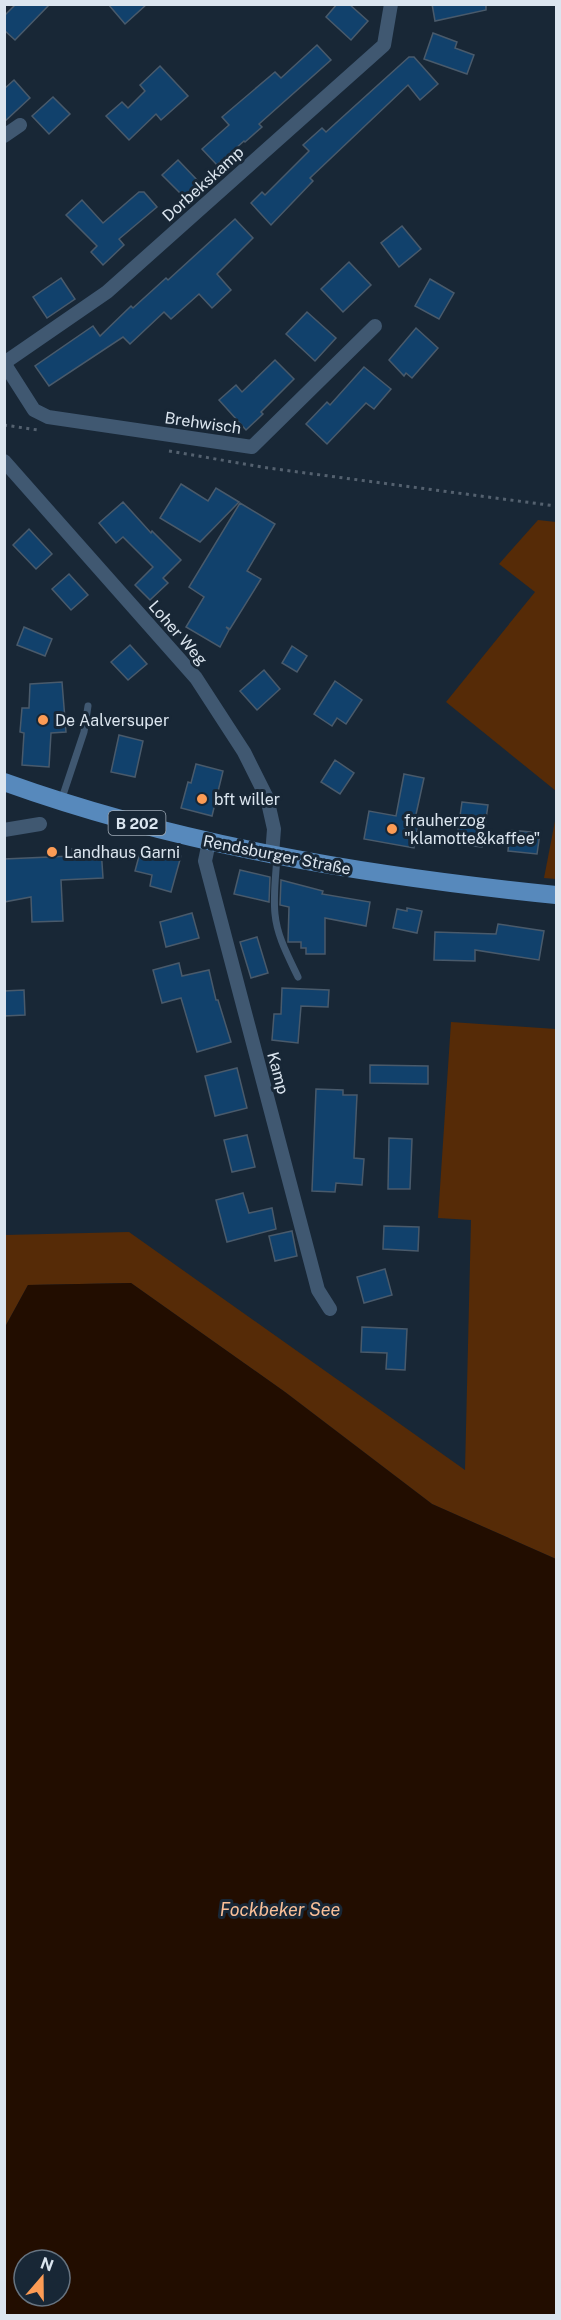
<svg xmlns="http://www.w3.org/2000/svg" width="561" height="2320" font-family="'Public Sans',sans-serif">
	<rect width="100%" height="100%" fill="#182736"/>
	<g fill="#562b07">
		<path d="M538 520 556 522V791L446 702 535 592 499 564Z"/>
		<path d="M556 816V879L544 878Z"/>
		<path d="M451 1022 556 1029V1559L432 1504 285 1392 131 1283 28 1285 5 1327V1235L129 1232 465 1470 471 1220 438 1218Z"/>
	</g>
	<path fill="#220d00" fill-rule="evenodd" d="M131 1283 285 1392 432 1504 556 1559V2315H5V1327L28 1285ZM24 2260H60V2296H24Z"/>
	<g fill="#11416c" stroke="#495a6b" stroke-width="1.5">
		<path d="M16 4H50L15 40 4 30V16Z"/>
		<path d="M108 4H147L125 24Z"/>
		<path d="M337 4H349L368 21 351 40 326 17Z"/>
		<path d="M432 4H486V10L435 21Z"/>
		<path d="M433 33 457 42 455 48 474 55 467 74 424 59Z"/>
		<path d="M317 45 331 60 259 124 262 127 245 142 244 141 217 165 202 149 229 125 222 117 275 72 281 78Z"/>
		<path d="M409 57H414L438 84 420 100 408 85 310 178 313 181 271 225 251 203 262 192 265 195 309 151 303 145 322 128 326 132Z"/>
		<path d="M160 66 188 96 161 120 156 114 129 140 106 116 122 102 128 108 145 91 140 85Z"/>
		<path d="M14 80 30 98 4 122V89Z"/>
		<path d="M53 97 70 114 49 134 32 116Z"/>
		<path d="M178 160 199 182 184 197 162 175Z"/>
		<path d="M139 192H144L157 207 119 239 124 245 103 265 91 252 97 246 66 215 82 200 103 223Z"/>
		<path d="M235 219 253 238 217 274 231 290 212 308 199 294 171 319 164 312 130 344 123 337 49 386 35 366 93 326 100 336 131 306 133 308 166 278 168 280Z"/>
		<path d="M402 226 421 249 399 267 381 243Z"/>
		<path d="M349 262 371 285 343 312 321 289Z"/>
		<path d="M61 278 75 299 47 318 33 297Z"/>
		<path d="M430 279 454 293 439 319 415 306Z"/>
		<path d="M307 312 336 338 315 361 286 334Z"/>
		<path d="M416 328 438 348 412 378 406 373 404 376 389 360Z"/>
		<path d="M275 360 294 379 261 412 263 414 246 430 219 400 236 385 242 392Z"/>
		<path d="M364 367 391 389 374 409 366 403 327 444 306 424 327 402 330 405Z"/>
		<path d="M181 484 208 501 216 488 239 502 200 542 160 518Z"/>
		<path d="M123 502 151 533 152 531 181 560 163 578 168 583 150 600 135 585 153 567 123 537 116 543 99 523Z"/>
		<path d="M240 503 275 524 247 571 261 579 230 629 226 627 229 630 220 647 186 627 204 597 189 587Z"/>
		<path d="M29 529 52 554 36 569 13 545Z"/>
		<path d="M69 574 88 595 71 610 52 589Z"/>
		<path d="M24 627 52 639 45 656 17 645Z"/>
		<path d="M130 645 147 664 128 680 111 662Z"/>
		<path d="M292 646 307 656 297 672 282 663Z"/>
		<path d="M264 670 280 689 257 710 240 691Z"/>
		<path d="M335 681 362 700 346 724 337 718 332 726 314 714Z"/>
		<path d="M62 682 66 732 51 733 49 767 22 765 24 733 20 732 22 708H29L30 684Z"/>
		<path d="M119 735 143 741 135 777 111 772Z"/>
		<path d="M335 760 354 773 340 794 321 782Z"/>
		<path d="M196 764 223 771 212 816 181 808 188 782 191 783Z"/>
		<path d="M404 774 424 778 415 819 419 820 414 848 364 839 369 811 396 816Z"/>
		<path d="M462 802 488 805 482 847 456 844Z"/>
		<path d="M510 830 540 833 537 854 508 851Z"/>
		<path d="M142 845 181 856 171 892 150 886 152 875 135 871Z"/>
		<path d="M101 848 103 878 61 880 63 921 32 922 31 897 4 902V859L72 856V849Z"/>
		<path d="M240 870 270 877 269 902 234 894Z"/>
		<path d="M281 880 323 891 322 894 370 902 366 926 325 918V954H306V948H301V942H288L289 907 280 905Z"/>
		<path d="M407 908 422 911 417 933 393 928 397 909 407 911Z"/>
		<path d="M192 913 199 938 166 947 160 922Z"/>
		<path d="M498 924 544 931 539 960 475 950V961L434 960 435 932 496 934Z"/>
		<path d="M257 937 268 973 251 978 240 942Z"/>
		<path d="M179 963 182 976 209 970 216 1000H218L231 1042 197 1052 181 998 162 1003 153 970Z"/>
		<path d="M282 988 329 990 328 1007 301 1006 298 1043 272 1040 274 1014H281Z"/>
		<path d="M24 990 25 1015 4 1016V991Z"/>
		<path d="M370 1065 428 1066V1084L370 1083Z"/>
		<path d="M237 1068 247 1108 215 1116 205 1076Z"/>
		<path d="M316 1089 343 1090V1095H357L354 1158 364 1159 362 1185 336 1183 335 1192 312 1191Z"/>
		<path d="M247 1135 255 1167 232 1172 224 1140Z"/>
		<path d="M389 1138 412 1139 410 1189H388Z"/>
		<path d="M243 1193 249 1213 272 1208 276 1229 227 1242 216 1200Z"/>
		<path d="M384 1226 419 1227 418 1251 383 1249Z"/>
		<path d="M292 1231 297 1256 275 1261 269 1236Z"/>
		<path d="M385 1269 392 1295 364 1303 357 1277Z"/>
		<path d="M362 1327 407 1329 405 1370 386 1369 387 1353 361 1352Z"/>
	</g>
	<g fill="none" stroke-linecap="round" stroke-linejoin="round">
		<g stroke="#54616f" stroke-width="3" stroke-dasharray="3 4.5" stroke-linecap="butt">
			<path d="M4 425 38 430"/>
			<path d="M169 451 268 468 556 506"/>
		</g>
		<g stroke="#405871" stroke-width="7">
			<path d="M61 801 84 732 88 706"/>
			<path d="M277 856C276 874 273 895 275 914 277 936 288 956 298 977"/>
		</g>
		<g stroke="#405871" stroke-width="14">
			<path d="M4 136 20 125"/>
			<path d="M4 363 107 292 384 45 391 4"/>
			<path d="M4 363 34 410 48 417 252 447 375 326"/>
			<path d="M4 461 196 678 244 752 267 798 274 829 272 855"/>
			<path d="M4 830 40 824"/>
			<path d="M209 842 205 861 318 1290 330 1309"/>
		</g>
		<path stroke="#5789bc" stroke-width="18" d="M4 782C182 846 369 876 556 895"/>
	</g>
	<g fill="#fd9c55" stroke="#182736" stroke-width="2">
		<circle cx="43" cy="720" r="6"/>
		<circle cx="202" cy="799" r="6"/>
		<circle cx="392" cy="829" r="6"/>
		<circle cx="52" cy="852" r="6"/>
	</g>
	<g text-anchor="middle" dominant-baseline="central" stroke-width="6" stroke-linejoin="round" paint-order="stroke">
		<rect fill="#182736" stroke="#a0acb8" stroke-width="1.5" x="108.5" y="811" width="57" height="24" rx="4.5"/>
		<g font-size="15" font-weight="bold" fill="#dbe5ef">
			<text x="137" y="823">B 202</text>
		</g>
		<g font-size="16" fill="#dbe5ef" stroke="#182736">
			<text transform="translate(203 184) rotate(-42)">Dorbekskamp</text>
			<text transform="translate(203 423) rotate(8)">Brehwisch</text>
			<text transform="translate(178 633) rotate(49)">Loher Weg</text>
			<text transform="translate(277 855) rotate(11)">Rendsburger Straße</text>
			<text transform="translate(278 1073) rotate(75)">Kamp</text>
		</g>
		<g font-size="16" fill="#dbe5ef" stroke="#182736" text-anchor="start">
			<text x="55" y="720">De Aalversuper</text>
			<text x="214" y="799">bft willer</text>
			<text x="404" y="820">frauherzog<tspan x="404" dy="18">"klamotte&amp;kaffee"</tspan></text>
			<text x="64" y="852">Landhaus Garni</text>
		</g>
		<g font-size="18" font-style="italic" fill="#f9bf98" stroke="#182736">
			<text x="280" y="1909">Fockbeker See</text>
		</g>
	</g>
	<rect width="561" height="2320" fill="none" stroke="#dbe5ef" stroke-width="12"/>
	<g transform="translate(42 2278) rotate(20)"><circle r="28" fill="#182736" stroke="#667380" stroke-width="1.5"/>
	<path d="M0-4.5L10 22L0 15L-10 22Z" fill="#fd9c55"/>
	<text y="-9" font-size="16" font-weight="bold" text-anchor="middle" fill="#dbe5ef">N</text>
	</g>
</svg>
